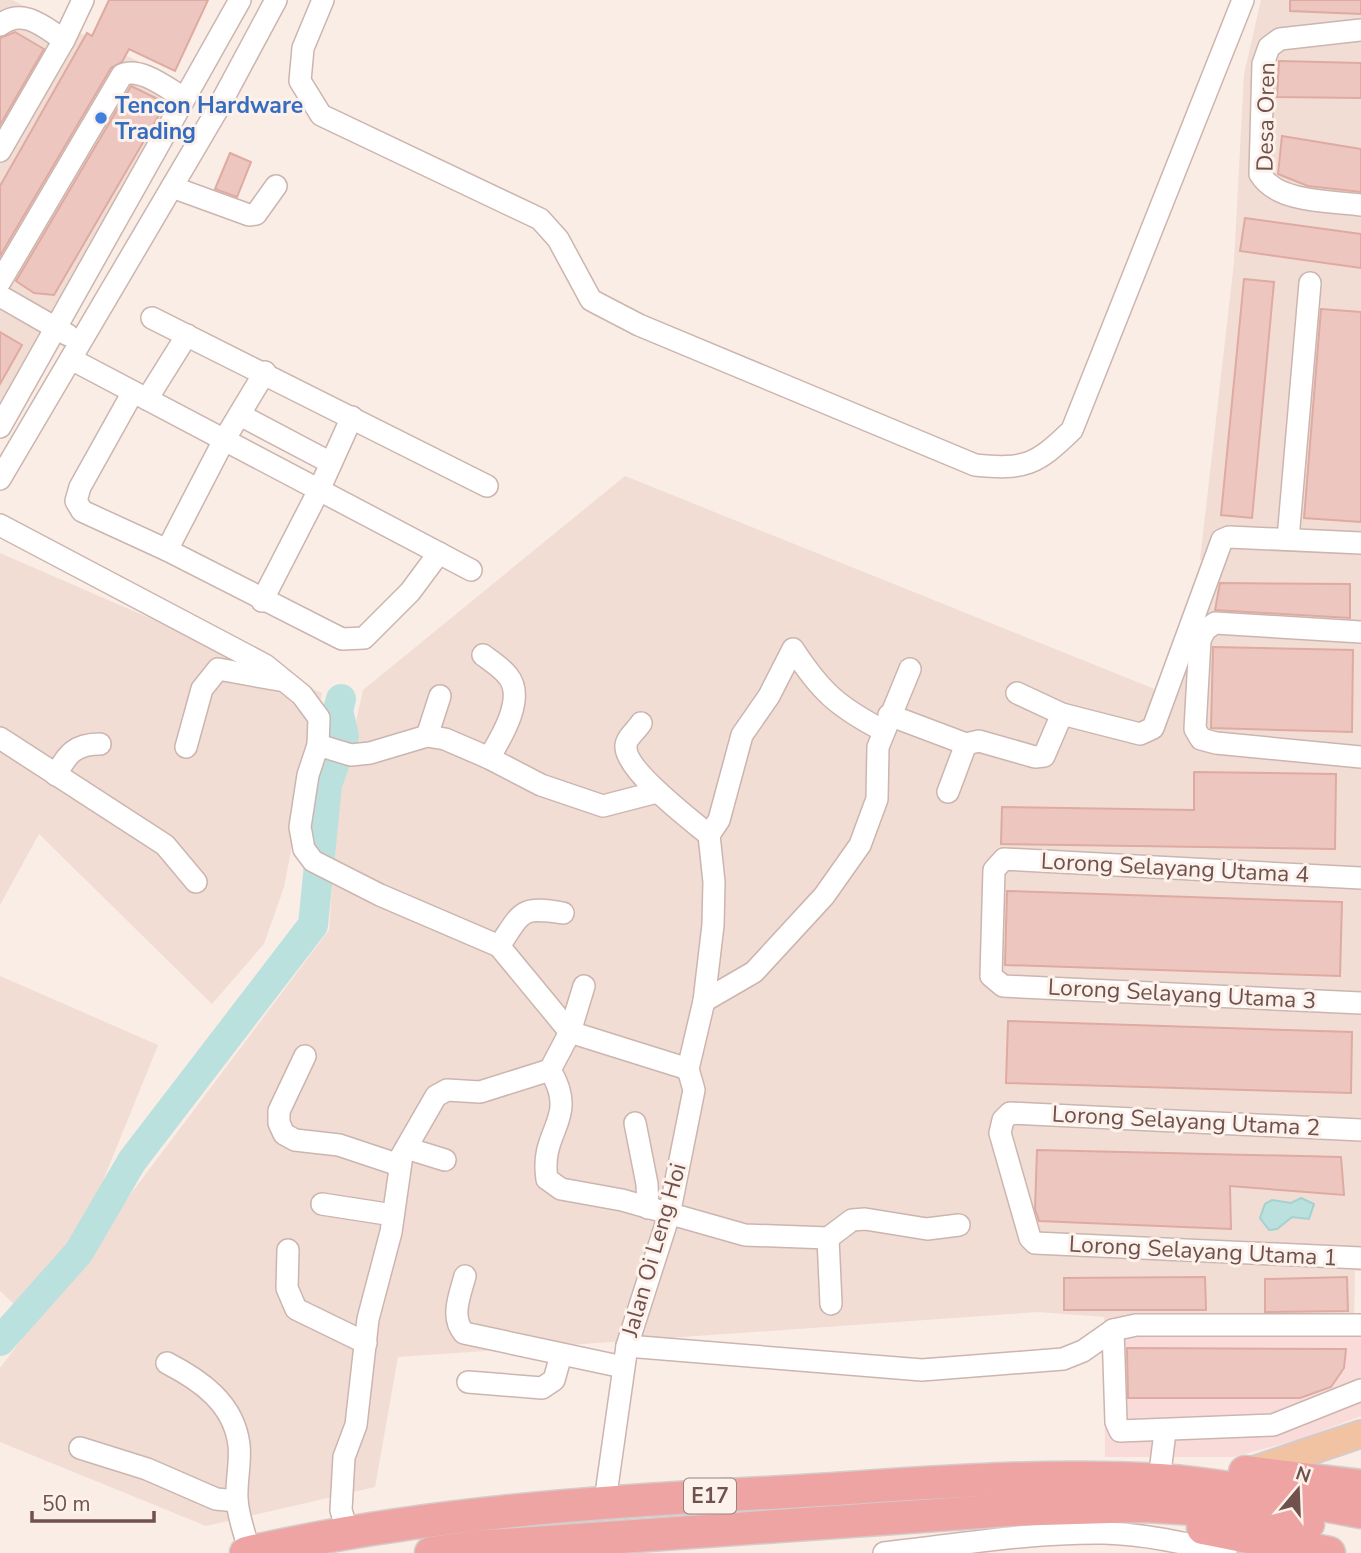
<svg xmlns="http://www.w3.org/2000/svg" width="1361" height="1553" font-family="'Nunito Sans',sans-serif">
	<rect width="100%" height="100%" fill="#faede5"/>
	<g fill="#f1ddd4">
		<path d="M0 0H12L199 91 0 435Z"/>
		<path d="M1261 0H1361V1271H1355L1354 1320 1104 1317 1038 1312 398 1357 375 1487 206 1526 0 1442V1368L329 930 338 804 363 690 625 476 1167 694 1210 561 1200 560 1234 262 1244 74Z"/>
		<path d="M0 553 322 693 284 887 264 944 212 1004 39 834 0 905Z"/>
		<path d="M0 976 158 1045 79 1240 14 1304 0 1291Z"/>
	</g>
	<path fill="#f9dcda" d="M1104 1317 1361 1320V1416L1298 1440 1233 1457H1105Z"/>
	<path fill="#bbe1de" stroke="#a3d2cf" stroke-width="2" d="M1301 1198 1314 1204 1309 1219 1292 1217 1277 1229 1269 1230 1260 1218 1265 1204 1272 1200 1291 1203Z"/>
	<g fill="none" stroke-linecap="round" stroke-linejoin="round">
		<path stroke="#bbe1de" stroke-width="30" d="M0 1341 79 1252 132 1161 313 925 327 785 344 736 338 710 341 699"/>
	</g>
	<g fill="#edc7bf" stroke="#deaaa1" stroke-width="2">
		<path d="M109 0H208L175 71 129 49 122 62 111 68 0 256V186L87 33 92 36Z"/>
		<path d="M1290 0H1361V14L1290 11Z"/>
		<path d="M15 32 44 49 0 125V38Z"/>
		<path d="M1279 61 1361 63V98L1277 97Z"/>
		<path d="M131 86 166 103 54 295 34 293 16 281Z"/>
		<path d="M1282 136 1361 149V192L1308 186 1278 174Z"/>
		<path d="M230 153 251 162 237 197 215 189Z"/>
		<path d="M1245 218 1361 234V268L1240 251Z"/>
		<path d="M1244 279 1274 282 1252 518 1221 515Z"/>
		<path d="M1321 309 1361 312V522L1304 518Z"/>
		<path d="M0 332 22 345 0 384Z"/>
		<path d="M1220 583 1350 584V618L1215 610Z"/>
		<path d="M1213 647 1353 650 1352 732 1211 728Z"/>
		<path d="M1194 772 1336 774 1335 849 1001 844 1002 807 1194 810Z"/>
		<path d="M1007 891 1342 902 1340 976 1005 965Z"/>
		<path d="M1008 1021 1352 1032 1351 1093 1006 1083Z"/>
		<path d="M1037 1150 1341 1157 1344 1195 1230 1186 1231 1229 1039 1221 1035 1209Z"/>
		<path d="M1205 1277 1206 1310H1064V1278Z"/>
		<path d="M1347 1277 1348 1311 1265 1312V1279Z"/>
		<path d="M1127 1348 1346 1349 1344 1368 1331 1387 1300 1398H1128Z"/>
	</g>
	<g fill="none" stroke-linecap="round" stroke-linejoin="round">
		<g stroke="#ccb5af" stroke-width="24">
			<g id="minor">
				<path d="M323 0 303 48 300 81 321 115 540 219 558 239 591 300 639 325 975 465C1025 470 1036 465 1072 430L1243 0"/>
				<path d="M0 25C23 7 44 27 64 40"/>
				<path d="M1361 30 1280 39 1269 47 1263 64 1260 174C1277 203 1331 201 1361 205"/>
				<path d="M0 151 64 40 83 0"/>
				<path d="M172 187 249 215 256 214 276 186"/>
				<path d="M0 282 122 75C140 66 168 89 184 98"/>
				<path d="M0 296 68 335"/>
				<path d="M152 318 487 486"/>
				<path d="M71 359 471 570"/>
				<path d="M133 392 80 487 76 501 82 511 167 550 342 639 364 638 410 592 439 553"/>
				<path d="M147 399 187 335"/>
				<path d="M240 415 331 463"/>
				<path d="M0 427 240 0"/>
				<path d="M0 479 216 112 276 0"/>
				<path d="M0 525 265 665 302 695 319 718 318 745 308 775 300 827 304 849 313 861 380 895 499 946 570 1032 688 1069"/>
				<path d="M1288 539 1310 283"/>
				<path d="M167 550 224 440 265 372"/>
				<path d="M262 601 319 490 352 417"/>
				<path d="M1361 632 1215 623 1205 630 1200 640 1195 729 1201 739 1216 743 1361 757"/>
				<path d="M483 655C491 661 502 668 508 676 526 698 501 738 489 758"/>
				<path d="M1017 693 1062 714 1140 734 1153 728 1222 540 1229 537 1361 543"/>
				<path d="M889 715 966 744 979 741 1035 757 1044 756 1062 714"/>
				<path d="M641 723C637 730 626 738 626 746 624 769 692 821 709 835"/>
				<path d="M427 736 440 696"/>
				<path d="M0 738 165 845 196 882"/>
				<path d="M318 745 351 755 370 753 427 736 445 739 489 758 541 785 603 806 657 792"/>
				<path d="M186 747 202 689 218 669 279 680"/>
				<path d="M56 775C67 754 75 744 100 744"/>
				<path d="M948 792 966 744"/>
				<path d="M1361 878 1004 859 994 870 991 976 1003 986 1361 1003"/>
				<path d="M499 946C523 911 520 906 563 913"/>
				<path d="M584 986 570 1032 550 1070C580 1120 539 1129 547 1179L561 1189 622 1200 745 1235 828 1238 852 1220 865 1219 927 1229 959 1225"/>
				<path d="M704 1001 754 972 824 896 860 845 877 799 878 747 910 669"/>
				<path d="M305 1056 279 1111V1123L284 1134 295 1140 339 1145 399 1165"/>
				<path d="M635 1123 647 1184 648 1208"/>
				<path d="M1361 1130 1010 1113 1003 1120 1000 1133 1030 1238 1035 1243 1361 1258"/>
				<path d="M406 1148 445 1160"/>
				<path d="M322 1204 393 1215"/>
				<path d="M828 1238 831 1304"/>
				<path d="M288 1250 287 1288 296 1309 366 1343"/>
				<path d="M465 1276C460 1295 450 1317 464 1333L623 1367"/>
				<path d="M1361 1325H1136L1113 1330 1116 1422 1120 1431 1273 1425 1361 1390"/>
				<path d="M627 1346 922 1370 1063 1359 1083 1351 1113 1330"/>
				<path d="M167 1363C200 1380 234 1403 239 1445 241 1462 236 1481 237 1499 238 1517 245 1535 250 1552"/>
				<path d="M468 1382 542 1388 554 1380 561 1355"/>
				<path d="M80 1448 147 1469 216 1499 237 1501"/>
				<path d="M1159 1480 1165 1432"/>
				<path d="M605 1501 627 1346 669 1215 694 1090 688 1069 704 1001 713 925 714 882 709 835 719 820 742 735 769 696 793 649C821 692 838 707 884 731"/>
				<path d="M347 1530 341 1510 344 1457 356 1425 368 1319 391 1232 402 1155 436 1096 447 1090 480 1092 550 1070"/>
				<path d="M884 1553C956 1545 1030 1532 1104 1533 1145 1534 1185 1543 1226 1553"/>
			</g>
		</g>
		<g stroke="#d4cbca" stroke-width="30">
			<path id="major" d="M1251 1471 1361 1434"/>
		</g>
		<g stroke="#d4cbca" stroke-width="35">
			<g id="highway">
				<path d="M1245 1472 1361 1486"/>
				<path d="M1203 1528 1329 1553"/>
				<path d="M246 1553C417 1514 591 1502 766 1493 897 1486 1030 1472 1160 1480 1228 1485 1295 1500 1361 1512"/>
				<path d="M431 1553 476 1547 1009 1510 1145 1506 1229 1511 1308 1524"/>
			</g>
		</g>
		<use href="#minor" stroke="#fff" stroke-width="21"/>
		<use href="#major" stroke="#f2c3a3" stroke-width="26"/>
		<use href="#highway" stroke="#eea4a2" stroke-width="32"/>
	</g>
	<circle fill="#3f7fe0" stroke="#fdf2eb" stroke-width="2.5" cx="101" cy="118" r="7"/>
	<g text-anchor="middle" dominant-baseline="central" stroke-width="6" stroke-linejoin="round" paint-order="stroke">
		<rect fill="#fdf2eb" stroke="#9a817c" stroke-width="2" x="684" y="1478.5" width="52" height="35" rx="5"/>
		<g font-size="21" font-weight="bold" fill="#70514d">
			<text x="710" y="1496">E17</text>
		</g>
		<g font-size="23" font-weight="bold" fill="#366cbe" stroke="#fdf2eb" text-anchor="start">
			<text x="115" y="105">Tencon Hardware<tspan x="115" dy="26">Trading</tspan></text>
		</g>
		<g font-size="23" fill="#70514d" stroke="#fdf2eb">
			<text transform="translate(1266 117) rotate(-89)">Desa Oren</text>
			<text transform="translate(1175 868) rotate(3)">Lorong Selayang Utama 4</text>
			<text transform="translate(1182 994) rotate(3)">Lorong Selayang Utama 3</text>
			<text transform="translate(1186 1121) rotate(3)">Lorong Selayang Utama 2</text>
			<text transform="translate(654 1250) rotate(-74)">Jalan Oi Leng Hoi</text>
			<text transform="translate(1203 1251) rotate(3)">Lorong Selayang Utama 1</text>
		</g>
	</g>
	<g transform="translate(1298 1490) rotate(19)" stroke="#fdf2eb" stroke-width="5" paint-order="stroke">
	<path d="M0-5L12 26L0 18L-12 26Z" fill="#70514d"/>
	<text y="-10" font-size="19" font-weight="bold" text-anchor="middle" fill="#70514d">N</text>
	</g>
	<path d="M32 1511v10h122v-10" fill="none" stroke="#70514d" stroke-width="3.5"/>
	<text x="42" y="1511" font-size="21" fill="#70514d" stroke="#fdf2eb" stroke-width="5" paint-order="stroke">50 m</text>
</svg>
